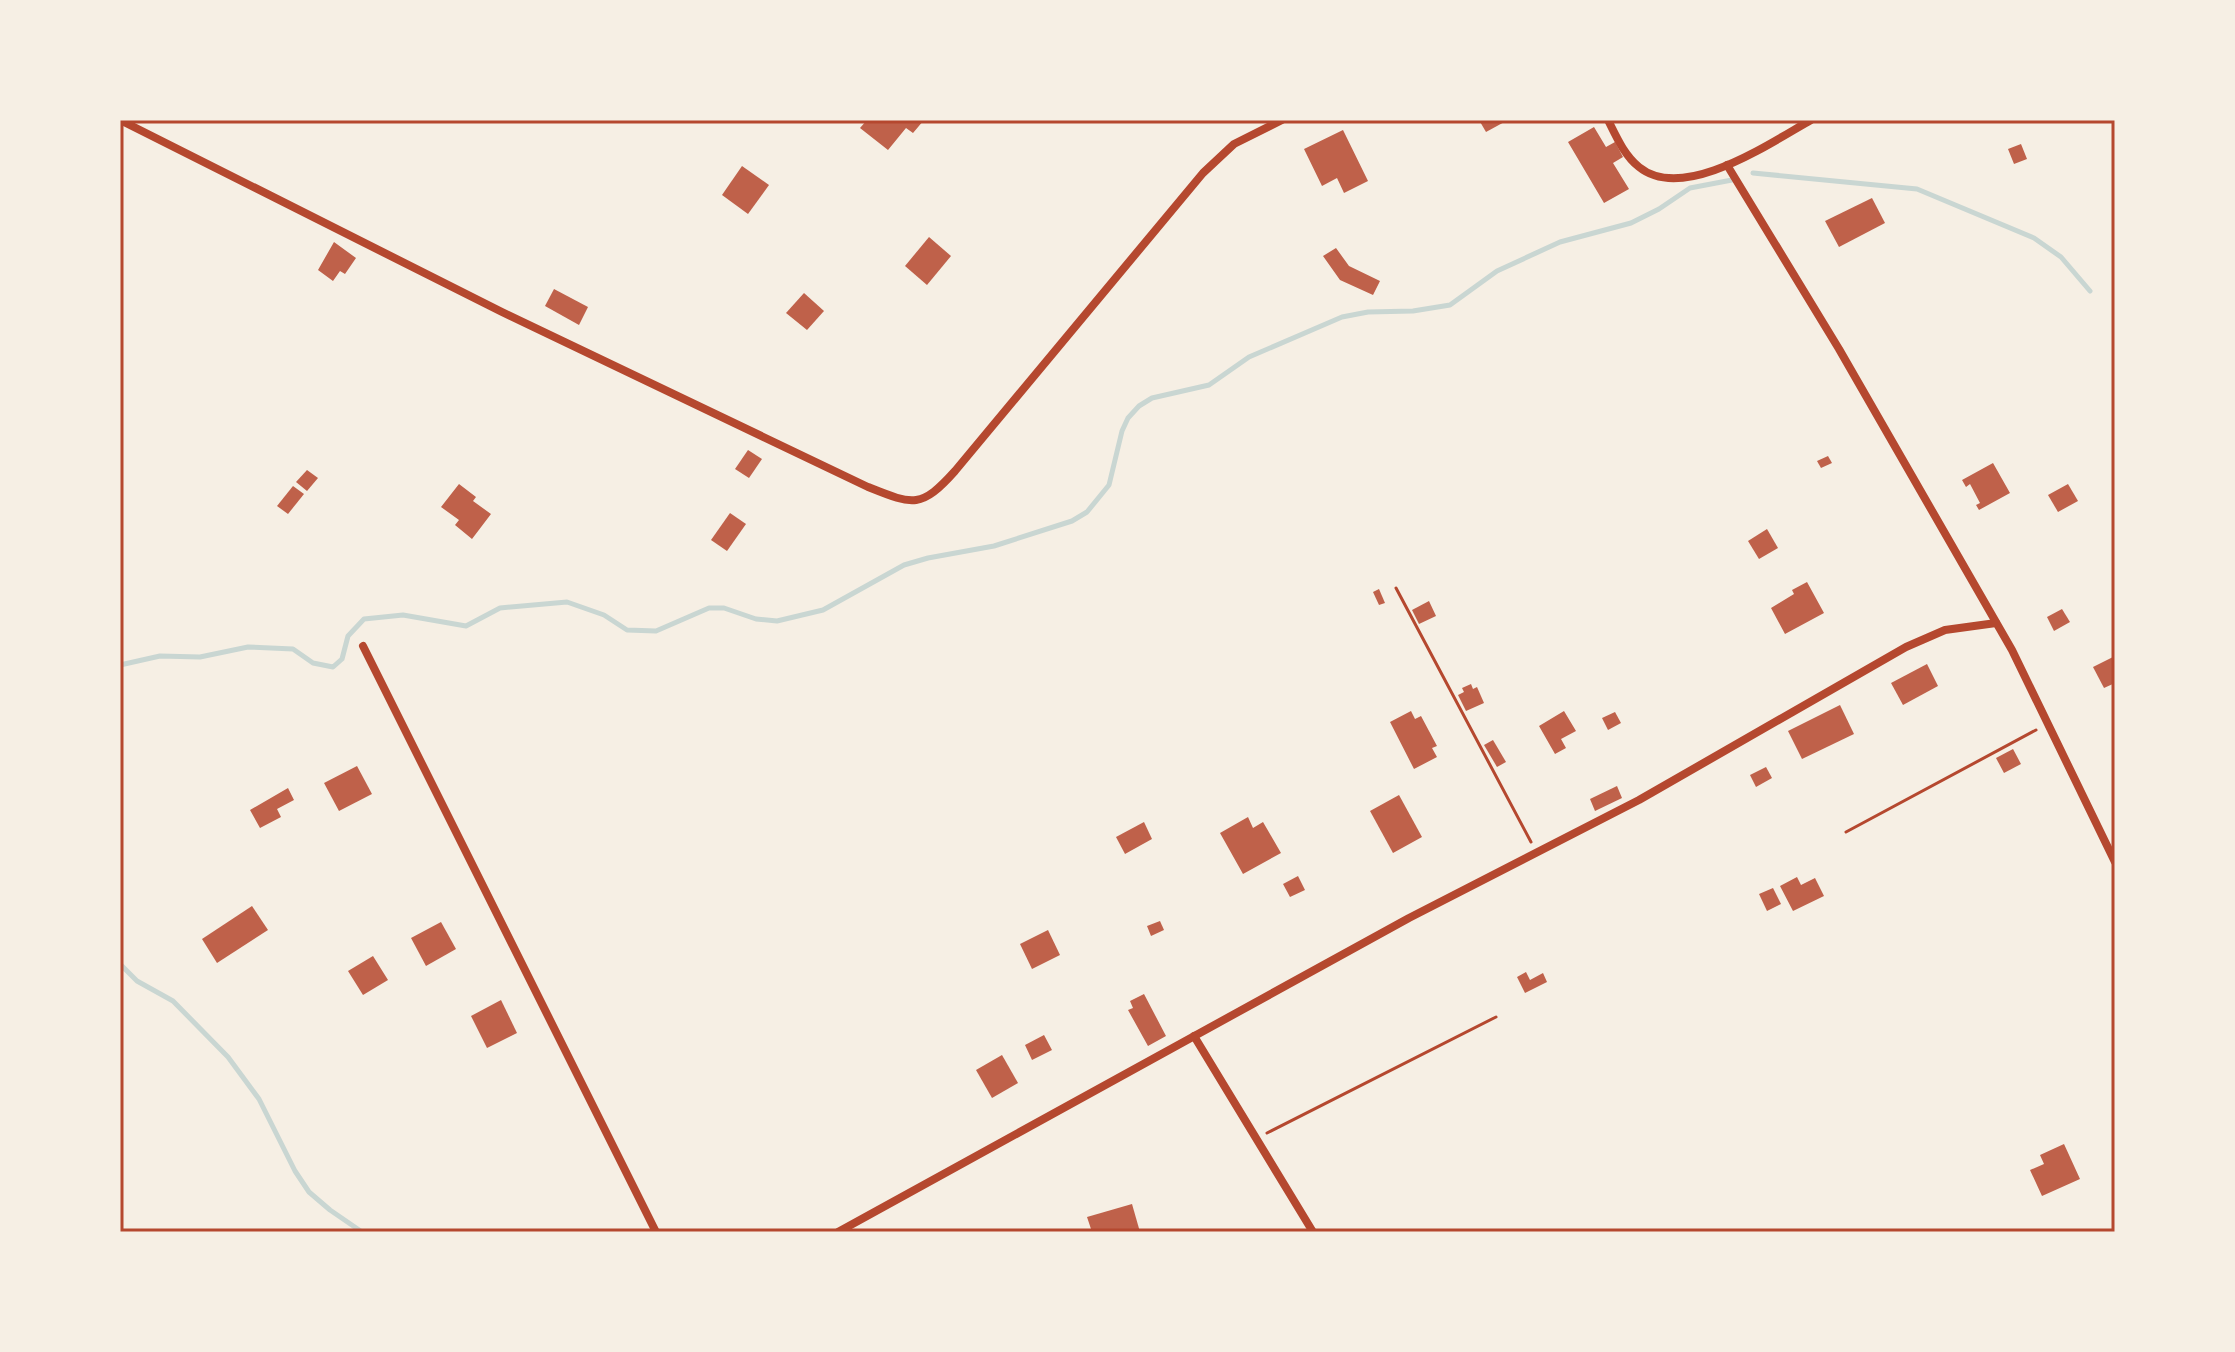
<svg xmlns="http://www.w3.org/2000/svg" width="2235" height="1352" font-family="Georgia,serif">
	<rect width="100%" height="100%" fill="#f6efe4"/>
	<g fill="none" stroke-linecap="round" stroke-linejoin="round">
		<g stroke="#c9d6d2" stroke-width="5">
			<path d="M1753 173 1917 189 2034 238 2061 257 2090 291"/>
			<path d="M120 665 160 656 200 657 248 647 293 649 313 663 333 667 342 659 348 636 364 619 403 615 466 626 500 608 567 602 604 615 627 630 656 631 709 608H724L756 619 777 621 823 610 904 565 928 558 994 546 1072 521 1087 512 1109 485 1122 431 1128 418 1139 406 1152 398 1209 385 1249 357 1342 317 1368 312 1413 311 1450 305 1497 271 1560 242 1631 223 1659 209 1690 188 1732 180"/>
			<path d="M120 964 137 981 173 1001 228 1057 259 1099 295 1171 309 1192 330 1210 362 1232"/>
		</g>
	</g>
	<g fill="#bf614a">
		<path d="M867 120H924L913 133 906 128 888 150 860 128Z"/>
		<path d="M1479 120H1508L1486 132Z"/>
		<path d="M1594 127 1606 147 1615 142 1623 157 1613 163 1629 189 1604 203 1568 142Z"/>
		<path d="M1343 130 1368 181 1344 193 1337 178 1322 186 1304 149Z"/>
		<path d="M2021 144 2027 159 2014 164 2008 149Z"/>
		<path d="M742 166 769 185 748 214 722 195Z"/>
		<path d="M1872 198 1885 223 1839 247 1825 221Z"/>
		<path d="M929 237 951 256 927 285 905 266Z"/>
		<path d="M334 242 356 258 345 274 340 271 333 281 318 270Z"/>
		<path d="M1336 248 1349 266 1380 281 1373 295 1340 280 1323 256Z"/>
		<path d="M554 289 588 307 579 325 545 306Z"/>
		<path d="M804 293 824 311 807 330 786 313Z"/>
		<path d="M748 450 762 459 749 478 735 469Z"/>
		<path d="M1828 456 1832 463 1821 468 1817 461Z"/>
		<path d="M1993 463 2010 493 1979 510 1976 505 1980 503 1970 484 1966 487 1962 480Z"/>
		<path d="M307 470 318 478 307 491 296 482Z"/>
		<path d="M459 484 476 497 473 501 491 514 472 539 455 525 459 520 441 507Z"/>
		<path d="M2068 484 2078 501 2058 512 2048 495Z"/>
		<path d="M293 486 304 494 288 514 277 506Z"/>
		<path d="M730 513 746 524 727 551 711 540Z"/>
		<path d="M1767 529 1778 548 1759 559 1748 541Z"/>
		<path d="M1807 582 1824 613 1785 634 1771 608 1794 594 1792 590Z"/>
		<path d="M1379 589 1385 603 1379 605 1373 592Z"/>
		<path d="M1429 601 1436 616 1419 624 1412 610Z"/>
		<path d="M2062 609 2070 622 2054 631 2047 617Z"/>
		<path d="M2115 656V683L2104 688 2093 667Z"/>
		<path d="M1927 664 1938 686 1903 705 1891 683Z"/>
		<path d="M1471 684 1473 689 1477 687 1484 703 1466 711 1458 695 1464 692 1462 688Z"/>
		<path d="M1840 705 1854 734 1802 759 1788 731Z"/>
		<path d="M1411 711 1415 719 1421 716 1437 746 1432 748 1437 757 1414 769 1390 722Z"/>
		<path d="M1564 711 1576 731 1561 739 1566 748 1555 754 1539 726Z"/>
		<path d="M1615 712 1621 723 1608 730 1602 718Z"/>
		<path d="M1493 740 1506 762 1497 767 1484 745Z"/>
		<path d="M2013 749 2021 764 2004 773 1996 758Z"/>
		<path d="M357 766 372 794 339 811 324 783Z"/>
		<path d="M1766 767 1772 778 1756 787 1750 775Z"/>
		<path d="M1617 786 1622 798 1595 811 1590 799Z"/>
		<path d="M288 788 294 800 277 809 281 817 260 828 250 810Z"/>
		<path d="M1399 795 1422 837 1393 853 1370 811Z"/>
		<path d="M1248 817 1253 828 1263 822 1281 853 1243 874 1220 833Z"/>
		<path d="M1144 822 1152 839 1125 854 1116 837Z"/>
		<path d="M1298 876 1305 890 1290 897 1283 884Z"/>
		<path d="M1797 877 1801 885 1815 878 1824 896 1793 911 1780 886Z"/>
		<path d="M1773 888 1781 904 1767 911 1759 894Z"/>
		<path d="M252 906 268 930 217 963 202 939Z"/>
		<path d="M1160 921 1164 930 1151 936 1147 926Z"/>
		<path d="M441 922 456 949 426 966 411 938Z"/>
		<path d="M1048 930 1060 955 1032 969 1020 944Z"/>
		<path d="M373 956 388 980 363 995 348 971Z"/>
		<path d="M1526 972 1530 980 1543 973 1547 982 1525 993 1517 977Z"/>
		<path d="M1144 994 1166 1036 1148 1046 1128 1010 1133 1008 1130 1001Z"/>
		<path d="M501 1000 517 1033 487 1048 471 1016Z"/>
		<path d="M1044 1035 1052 1050 1032 1060 1025 1045Z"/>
		<path d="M1002 1055 1018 1083 992 1098 976 1070Z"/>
		<path d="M2064 1144 2080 1179 2042 1196 2030 1170 2044 1164 2040 1155Z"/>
		<path d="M1132 1204 1140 1232H1092L1087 1217Z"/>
	</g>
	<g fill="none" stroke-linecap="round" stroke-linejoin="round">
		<g stroke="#b5482f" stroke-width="3">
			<path d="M1396 588 1531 842"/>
			<path d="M1846 832 2036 730"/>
			<path d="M1267 1133 1496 1017"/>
		</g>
		<g stroke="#b5482f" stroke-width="8">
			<path d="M120 120 502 312 868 487C913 505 921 509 955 471L1203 173 1234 144 1282 120"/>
			<path d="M1608 120C1616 136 1624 155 1639 167 1683 203 1770 143 1811 120"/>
			<path d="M1727 165 1839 349 2012 650 2115 862"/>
			<path d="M363 646 656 1232"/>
			<path d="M1194 1036 1313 1232"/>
			<path d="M838 1232 1409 918 1639 800 1906 647 1945 630 1996 623"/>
		</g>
	</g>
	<rect width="2235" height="1352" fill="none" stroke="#f6efe4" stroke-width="244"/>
	<rect x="122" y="122" width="1991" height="1108" fill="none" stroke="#b5482f" stroke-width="3"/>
</svg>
